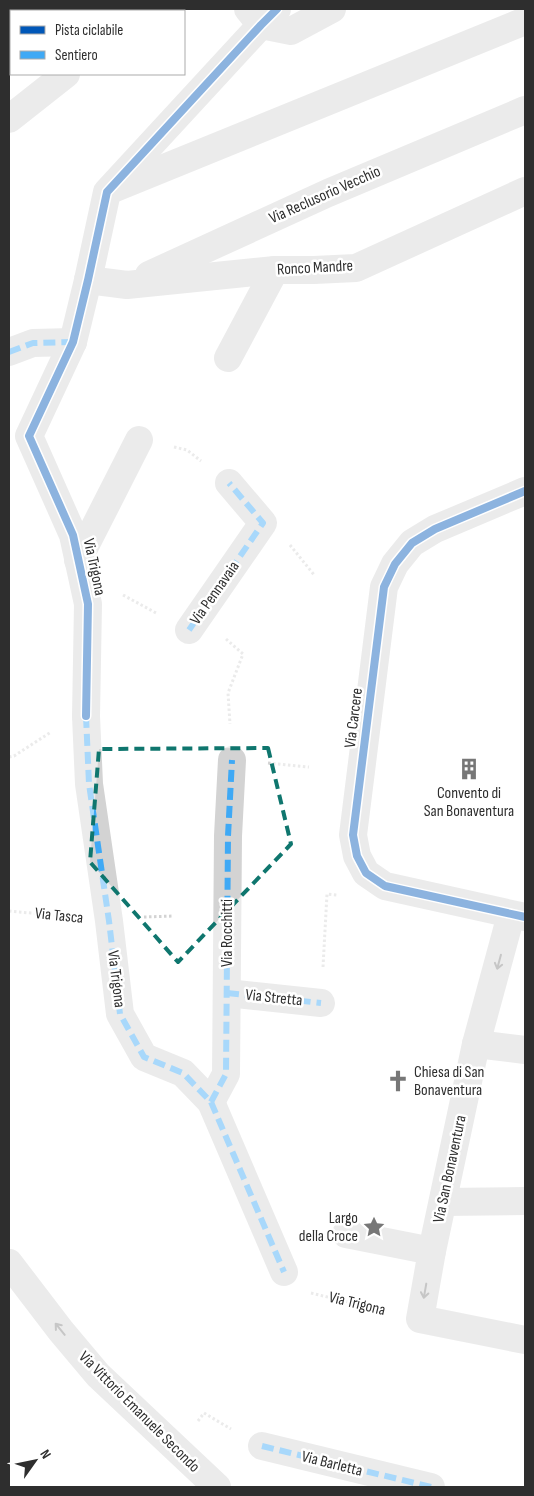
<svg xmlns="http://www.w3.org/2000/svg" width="534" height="1496" font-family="'Sofia Sans Condensed',sans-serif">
	<rect width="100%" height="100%" fill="#fff"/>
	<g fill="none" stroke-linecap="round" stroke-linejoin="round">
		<g stroke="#d3d3d3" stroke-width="3" stroke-dasharray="2.5 2.5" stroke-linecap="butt">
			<path d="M174 447 187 450 201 461"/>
			<path d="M290 545 315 576"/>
			<path d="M123 595 158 614"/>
			<path d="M226 639 243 654 228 693 230 724"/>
			<path d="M9 757 14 756 51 732"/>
			<path d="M268 763 309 767"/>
			<path d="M9 911 73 917"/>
			<path d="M144 917 174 916"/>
			<path d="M323 967 327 894 337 895"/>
			<path d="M311 1293 385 1311"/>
			<path d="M198 1421 204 1413 231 1429"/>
		</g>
		<g stroke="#d3d3d3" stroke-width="28">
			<path d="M9 352 33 343 73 342"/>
			<path d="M189 630 263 523 229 483"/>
			<path d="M86 716 89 784 109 921 120 1014 144 1057 183 1073 211 1102 284 1272"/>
			<path d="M227 993 321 1003"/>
			<path d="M211 1102 226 1074 228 836 232 760"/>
			<path d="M262 1446 431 1487"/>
		</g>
		<g stroke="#d3d3d3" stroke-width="28">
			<path d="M248 9 261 25 291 31 332 9"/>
			<path d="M9 34 11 33"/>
			<path d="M115 188 525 21"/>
			<path d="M149 275 328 193 525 110"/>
			<path d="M88 280 127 285 275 270H314L356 268 525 191"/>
			<path d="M228 358 275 270"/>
			<path d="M525 491 435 529 412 543 395 564 384 587 353 835 357 856 366 873 385 886 525 917"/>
			<path d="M78 560 139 440"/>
			<path d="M86 716 88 604 73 535 29 436 73 342 88 280 107 192 261 25 277 9"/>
			<path d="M511 915 476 1044 432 1251 420 1319 525 1340"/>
			<path d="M476 1044 525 1050"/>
			<path d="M443 1202 525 1201"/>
			<path d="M346 1234 432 1251"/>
		</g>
		<g stroke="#d3d3d3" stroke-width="28">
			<path d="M145 11 148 9"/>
			<path d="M9 119 66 74"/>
			<path d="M9 1263 61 1331 98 1375 217 1487"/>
		</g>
		<g stroke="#3fa9f5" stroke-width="6" stroke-dasharray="12 6" stroke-linecap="butt">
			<path d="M9 352 33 343 73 342"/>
			<path d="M189 630 263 523 229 483"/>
			<path d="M86 716 89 784 109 921 120 1014 144 1057 183 1073 211 1102 284 1272"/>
			<path d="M227 993 321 1003"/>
			<path d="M211 1102 226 1074 228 836 232 760"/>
			<path d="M262 1446 431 1487"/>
		</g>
		<g stroke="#fff" stroke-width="11">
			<g id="cycleway">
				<path d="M525 491 435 529 412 543 395 564 384 587 353 835 357 856 366 873 385 886 525 917"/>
				<path d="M86 716 88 604 73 535 29 436 73 342 88 280 107 192 261 25 277 9"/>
			</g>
		</g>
		<use href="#cycleway" stroke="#0057b8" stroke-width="8"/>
	</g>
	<defs><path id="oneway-shaft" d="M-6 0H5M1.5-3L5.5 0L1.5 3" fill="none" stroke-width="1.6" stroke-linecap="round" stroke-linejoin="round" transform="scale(1.25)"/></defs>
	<g stroke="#808080">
		<use href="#oneway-shaft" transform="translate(499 962) rotate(105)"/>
		<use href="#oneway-shaft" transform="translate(425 1291) rotate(100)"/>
		<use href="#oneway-shaft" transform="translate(60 1329) rotate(-129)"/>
	</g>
	<path d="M0 0H534V1496H0ZM268 748 291 844 178 962 90 862 99 749Z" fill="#fff" fill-opacity=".55" fill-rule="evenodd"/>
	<path fill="none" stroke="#0f766e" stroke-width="4" stroke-dasharray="10 6" stroke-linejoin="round" d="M268 748 291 844 178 962 90 862 99 749Z"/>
	<defs>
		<g id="building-bare" transform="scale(1.725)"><path d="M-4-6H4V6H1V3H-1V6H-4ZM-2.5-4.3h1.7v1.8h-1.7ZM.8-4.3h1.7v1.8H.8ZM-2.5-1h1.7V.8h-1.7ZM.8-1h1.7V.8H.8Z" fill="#777" stroke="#fff" stroke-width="2.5" paint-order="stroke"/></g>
		<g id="church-bare" transform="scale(1.725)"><path d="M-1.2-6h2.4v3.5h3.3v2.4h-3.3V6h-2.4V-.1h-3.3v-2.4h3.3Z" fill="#777" stroke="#fff" stroke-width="2.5" paint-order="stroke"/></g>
		<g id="sight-bare" transform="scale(1.725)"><path d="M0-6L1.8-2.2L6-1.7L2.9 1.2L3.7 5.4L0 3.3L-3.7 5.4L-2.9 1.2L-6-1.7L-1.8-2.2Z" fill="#777" stroke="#fff" stroke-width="2.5" paint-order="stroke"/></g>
	</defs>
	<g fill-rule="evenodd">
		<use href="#building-bare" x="469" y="769"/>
		<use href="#church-bare" x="398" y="1081"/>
		<use href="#sight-bare" x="374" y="1227"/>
	</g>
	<g text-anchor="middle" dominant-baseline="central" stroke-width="5" stroke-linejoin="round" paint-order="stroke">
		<g font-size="16" fill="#2e2e2e" stroke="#fff">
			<text transform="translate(325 195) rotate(-24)">Via Reclusorio Vecchio</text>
			<text transform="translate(315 268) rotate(-3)">Ronco Mandre</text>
			<text transform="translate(94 567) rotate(78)">Via Trigona</text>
			<text transform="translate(215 593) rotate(-55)">Via Pennavaia</text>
			<text transform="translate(354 718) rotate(-83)">Via Carcere</text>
			<text transform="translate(59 916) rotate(6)">Via Tasca</text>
			<text transform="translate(227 933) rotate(-90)">Via Rocchitti</text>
			<text transform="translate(116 979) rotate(83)">Via Trigona</text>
			<text transform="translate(274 998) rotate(6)">Via Stretta</text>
			<text transform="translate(450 1169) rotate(-78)">Via San Bonaventura</text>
			<text transform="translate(357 1304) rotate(14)">Via Trigona</text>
			<text transform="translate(139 1412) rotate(45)">Via Vittorio Emanuele Secondo</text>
			<text transform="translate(332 1464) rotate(14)">Via Barletta</text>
		</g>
		<g font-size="16" fill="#2e2e2e" stroke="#fff">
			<text x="469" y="793">Convento di<tspan x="469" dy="18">San Bonaventura</tspan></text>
			<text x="414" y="1072" text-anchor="start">Chiesa di San<tspan x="414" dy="18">Bonaventura</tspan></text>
			<text x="358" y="1218" text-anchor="end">Largo<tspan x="358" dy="18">della Croce</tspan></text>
		</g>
	</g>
	<rect width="534" height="1496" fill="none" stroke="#2e2e2e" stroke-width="20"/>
	<rect x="10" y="10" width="175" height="65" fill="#ffffff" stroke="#ababab"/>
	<rect x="20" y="26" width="25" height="8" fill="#0057b8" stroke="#ababab"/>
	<text x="55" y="35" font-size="15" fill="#2e2e2e">Pista ciclabile</text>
	<rect x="20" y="51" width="25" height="8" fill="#3fa9f5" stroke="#ababab"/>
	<text x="55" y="60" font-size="15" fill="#2e2e2e">Sentiero</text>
	<g transform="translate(35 1461) rotate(57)" stroke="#ffffff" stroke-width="4" paint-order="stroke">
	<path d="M0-4L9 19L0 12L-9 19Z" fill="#2e2e2e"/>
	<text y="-8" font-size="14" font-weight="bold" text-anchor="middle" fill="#2e2e2e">N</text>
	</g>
</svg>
